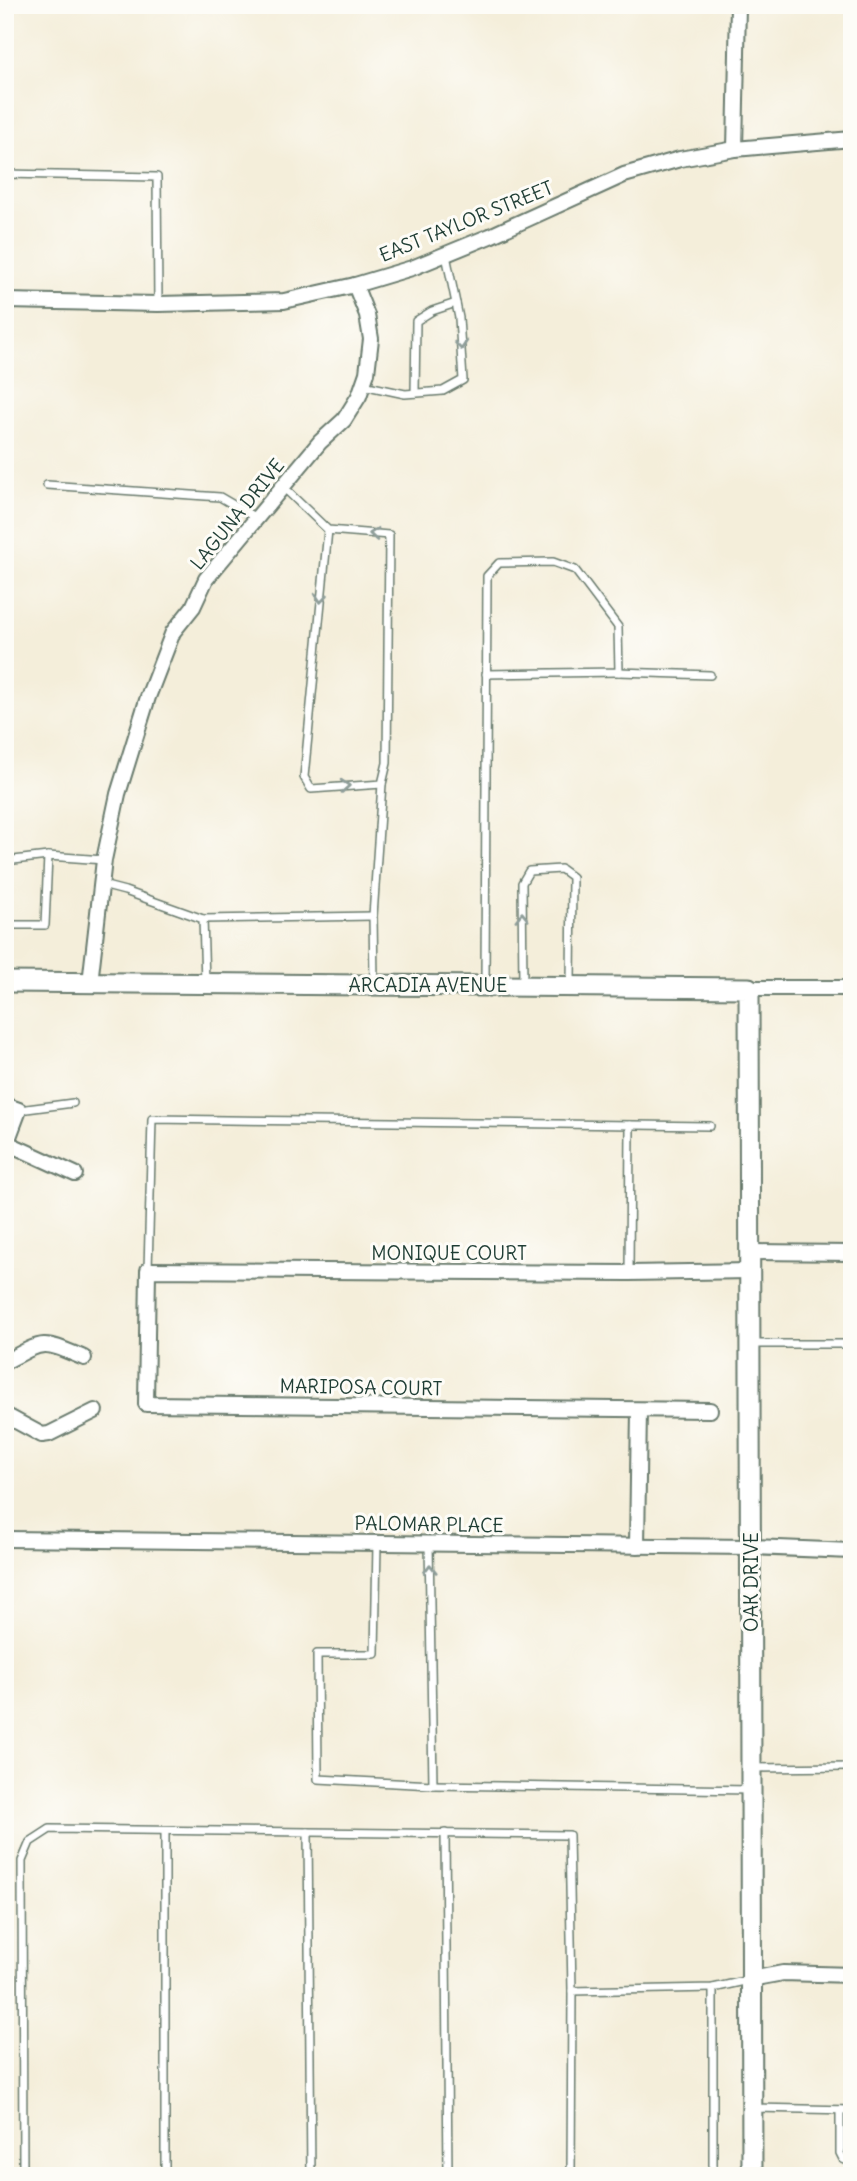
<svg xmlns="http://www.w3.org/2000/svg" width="857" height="2181" font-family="Delius,sans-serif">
	<rect width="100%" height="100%" fill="#fdfcf7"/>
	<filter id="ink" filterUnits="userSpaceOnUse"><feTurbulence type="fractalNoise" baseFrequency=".0143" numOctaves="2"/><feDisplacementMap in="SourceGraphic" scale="14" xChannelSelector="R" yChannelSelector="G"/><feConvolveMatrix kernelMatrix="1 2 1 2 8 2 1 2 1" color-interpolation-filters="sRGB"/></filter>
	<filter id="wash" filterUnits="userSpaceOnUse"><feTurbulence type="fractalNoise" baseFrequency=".00686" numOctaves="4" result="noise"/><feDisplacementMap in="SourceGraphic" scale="28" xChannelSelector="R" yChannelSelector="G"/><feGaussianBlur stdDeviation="1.57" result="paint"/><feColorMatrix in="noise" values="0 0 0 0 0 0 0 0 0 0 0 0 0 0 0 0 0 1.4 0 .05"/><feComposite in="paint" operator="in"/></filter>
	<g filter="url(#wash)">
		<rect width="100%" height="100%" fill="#f4eeda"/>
	</g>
	<g filter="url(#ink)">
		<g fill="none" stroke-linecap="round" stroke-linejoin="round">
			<g stroke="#6a7b6e" stroke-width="10">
				<g id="service">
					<path d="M5 174 157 177 158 304"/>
					<path d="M363 385 405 394 443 391 463 380 459 318 446 255"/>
					<path d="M415 393 416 321 432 311 456 303"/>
					<path d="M47 485 220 497 256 518"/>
					<path d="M283 487 328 530 389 535 387 763 382 784 311 789 304 777 328 530"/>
					<path d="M619 672 710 675"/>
					<path d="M5 861 48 856"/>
					<path d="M102 885 125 891 203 919 205 982"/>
					<path d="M203 919 373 916"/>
					<path d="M5 925H45L48 856 104 860"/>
					<path d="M374 982 373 916 382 784"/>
					<path d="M485 985 487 576 499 563 553 562 575 570 618 627 619 672 486 674"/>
					<path d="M523 985 522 883 529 871 561 869 572 877 571 983"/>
					<path d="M19 1110 73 1103"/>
					<path d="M148 1270 152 1119 710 1126"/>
					<path d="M629 1273 630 1125"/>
					<path d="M751 1344H852"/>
					<path d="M377 1543 375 1654H317L318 1779 433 1785 429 1544"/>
					<path d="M751 1768 852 1767"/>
					<path d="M433 1785 750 1790"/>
					<path d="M165 1831V2176"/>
					<path d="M308 1832 311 2176"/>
					<path d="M445 1833 448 2176"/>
					<path d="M713 1988V2176"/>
					<path d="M572 1991 713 1988 749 1980"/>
					<path d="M752 2108 852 2110"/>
					<path d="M840 2110V2153L843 2159 852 2163"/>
					<path d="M23 2176 22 1861 30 1842 50 1829 569 1835 572 1991 571 2176"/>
				</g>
			</g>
			<g stroke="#6a7b6e" stroke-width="18">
				<g id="minor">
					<path d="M735 149 738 5"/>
					<path d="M5 301 158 304 284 301 355 285 412 268 490 236 624 175 680 159 735 149 852 139"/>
					<path d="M90 983 104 860 118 794 148 697 173 632 193 607 206 579 320 442 344 420 359 396 367 373 371 339 367 315 355 285"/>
					<path d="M749 988H852"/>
					<path d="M5 1105 19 1110 7 1142"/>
					<path d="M5 1142 75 1174"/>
					<path d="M751 1252 852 1253"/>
					<path d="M5 1362C46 1340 41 1340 84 1358"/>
					<path d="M710 1410 146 1404 148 1270 629 1273 751 1271"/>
					<path d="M5 1415 42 1435 49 1434 95 1411"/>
					<path d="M5 1539 751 1547 852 1551"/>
					<path d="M637 1546 639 1410"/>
					<path d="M751 1979 783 1973 852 1975"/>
				</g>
			</g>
			<g stroke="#6a7b6e" stroke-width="23">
				<path id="tertiary" d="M5 982 749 988 752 2176"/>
			</g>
			<use href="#service" stroke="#fff" stroke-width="7"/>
			<use href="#minor" stroke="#fff" stroke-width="14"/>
			<use href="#tertiary" stroke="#fff" stroke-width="19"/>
		</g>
		<defs><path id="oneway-chevron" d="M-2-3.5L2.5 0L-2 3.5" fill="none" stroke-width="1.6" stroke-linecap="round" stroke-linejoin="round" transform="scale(1.75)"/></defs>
		<g stroke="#8f9e9a">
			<use href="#oneway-chevron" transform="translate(461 345) rotate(86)"/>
			<use href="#oneway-chevron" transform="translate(374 534) rotate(-175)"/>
			<use href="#oneway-chevron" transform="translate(321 598) rotate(95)"/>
			<use href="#oneway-chevron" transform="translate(345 786) rotate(-4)"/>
			<use href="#oneway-chevron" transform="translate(522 917) rotate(-90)"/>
			<use href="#oneway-chevron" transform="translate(430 1569) rotate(-91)"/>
		</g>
	</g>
	<g text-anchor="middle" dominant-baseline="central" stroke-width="6" stroke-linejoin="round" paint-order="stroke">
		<g font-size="19" fill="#1f3d34" stroke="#fdfcf7">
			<text transform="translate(466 221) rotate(-22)">EAST TAYLOR STREET</text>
			<text transform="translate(237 514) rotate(-51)">LAGUNA DRIVE</text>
			<text x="428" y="985">ARCADIA AVENUE</text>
			<text x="449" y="1253">MONIQUE COURT</text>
			<text transform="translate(361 1387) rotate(1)">MARIPOSA COURT</text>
			<text transform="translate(429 1524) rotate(1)">PALOMAR PLACE</text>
			<text transform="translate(751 1582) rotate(-90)">OAK DRIVE</text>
		</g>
	</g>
	<rect width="857" height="2181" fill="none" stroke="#fdfcf7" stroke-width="28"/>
</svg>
